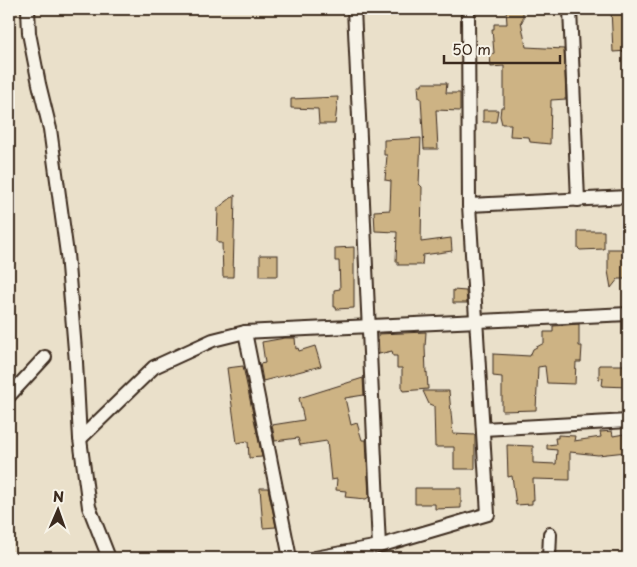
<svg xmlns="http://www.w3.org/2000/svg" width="637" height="567" font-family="'Playpen Sans',sans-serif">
	<rect width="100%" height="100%" fill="#eae0ca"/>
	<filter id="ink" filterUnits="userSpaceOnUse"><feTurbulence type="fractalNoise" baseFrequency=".02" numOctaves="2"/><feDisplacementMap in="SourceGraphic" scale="10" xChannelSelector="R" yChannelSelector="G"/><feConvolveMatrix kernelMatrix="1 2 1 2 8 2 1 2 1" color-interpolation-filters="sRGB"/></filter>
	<g filter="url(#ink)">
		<g fill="#cdb384" stroke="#3b2a1e">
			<path d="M506 9H523V21H521L526 47 564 49 566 99 551 100 550 144 530 142 529 137 510 136 511 124H502L500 116 501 107H504V66L491 67 490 55 494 53 492 29H494V24H507Z"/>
			<path d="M611 9H628V51L613 52Z"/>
			<path d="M422 83H447L446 93H460V111L436 110 438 149H424L421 98H419L418 85H422Z"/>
			<path d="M338 97 335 124H319L318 109 291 108V99Z"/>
			<path d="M483 110H498L496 122H483Z"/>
			<path d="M421 138 419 184 422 187 421 242 451 238 452 251 423 255 422 265H398V262H396L397 232 375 231 374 211 390 210 391 181 385 180 387 155H384V140Z"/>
			<path d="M235 195 233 277H223L222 243H218L217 240 218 208Z"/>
			<path d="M578 231H604V249L580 250 578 248Z"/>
			<path d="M354 247V308L336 309V307H334V290L340 289 339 261H335V248Z"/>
			<path d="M608 249H628V279H618L611 288 608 271Z"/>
			<rect x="260" y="255" width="18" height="21"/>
			<path d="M453 290 466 291 467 303H453Z"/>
			<path d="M579 324V346H582L581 362H576L575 384 547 383 545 366 538 367 536 410 502 411V377L493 376V354L530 356 533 349 544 343V332H553V326Z"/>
			<path d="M426 332 425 347 426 373 427 372 428 389 403 391 402 389V368H397V356H393L392 351 379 354 378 334Z"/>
			<path d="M285 338H295L296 349 298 348 299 351 315 346 321 366 263 381 260 364 265 363 262 342Z"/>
			<path d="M599 365H628V387L602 386 603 378 599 379Z"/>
			<path d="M243 366 262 457 249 458 248 441 237 443 227 368Z"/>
			<path d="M363 378 364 395 345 398 351 425 357 423 362 440H366L369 497 366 499 345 497 346 491 336 490 337 479 331 480 327 441 300 445 298 438 275 441 272 425 304 420 299 398Z"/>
			<path d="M423 391H449L453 434 475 435V469H454V447H435L434 406 429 404Z"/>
			<path d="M612 431 613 436 624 434 626 452 598 455 570 452V480L533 479 534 500H532V504L516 505 512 476 508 477 507 445 533 446V463L556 464 557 450 547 449V445L556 444 555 438H558V435L575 436 574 441 601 437 600 432Z"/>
			<path d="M260 488H268L276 527 263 528Z"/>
			<path d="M415 488H461V508L435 509V504H415Z"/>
		</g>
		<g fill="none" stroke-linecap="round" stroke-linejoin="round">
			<g stroke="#3b2a1e" stroke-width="16">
				<g id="minor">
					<path d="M28 9 29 33 39 84 50 129 67 254 76 362 80 439 89 507 109 558"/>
					<path d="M354 9 379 546"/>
					<path d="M570 9 578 200"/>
					<path d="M469 205 628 197"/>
					<path d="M245 332 290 558"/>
					<path d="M9 396 45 357"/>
					<path d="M483 429 628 421"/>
					<path d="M80 439 154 367 213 340 245 332 628 314"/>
					<path d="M315 558 379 546 488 514 469 205 468 9"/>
					<path d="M549 558 550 534"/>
				</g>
			</g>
			<use href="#minor" stroke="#f7f3e8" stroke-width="12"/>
		</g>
	</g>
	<rect width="637" height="567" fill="none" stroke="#f7f3e8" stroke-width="30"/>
	<rect x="15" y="15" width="607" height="537" fill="none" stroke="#3b2a1e" stroke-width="2" filter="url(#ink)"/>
	<g transform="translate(58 510) rotate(2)" stroke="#f7f3e8" stroke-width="4" paint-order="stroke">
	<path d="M0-4L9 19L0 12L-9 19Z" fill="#3b2a1e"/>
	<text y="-8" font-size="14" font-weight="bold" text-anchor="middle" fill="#3b2a1e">N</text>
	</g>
	<path d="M444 55v8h116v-8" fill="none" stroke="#3b2a1e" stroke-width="2.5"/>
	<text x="452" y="55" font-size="15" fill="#3b2a1e" stroke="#f7f3e8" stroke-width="4" paint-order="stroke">50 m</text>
</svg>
